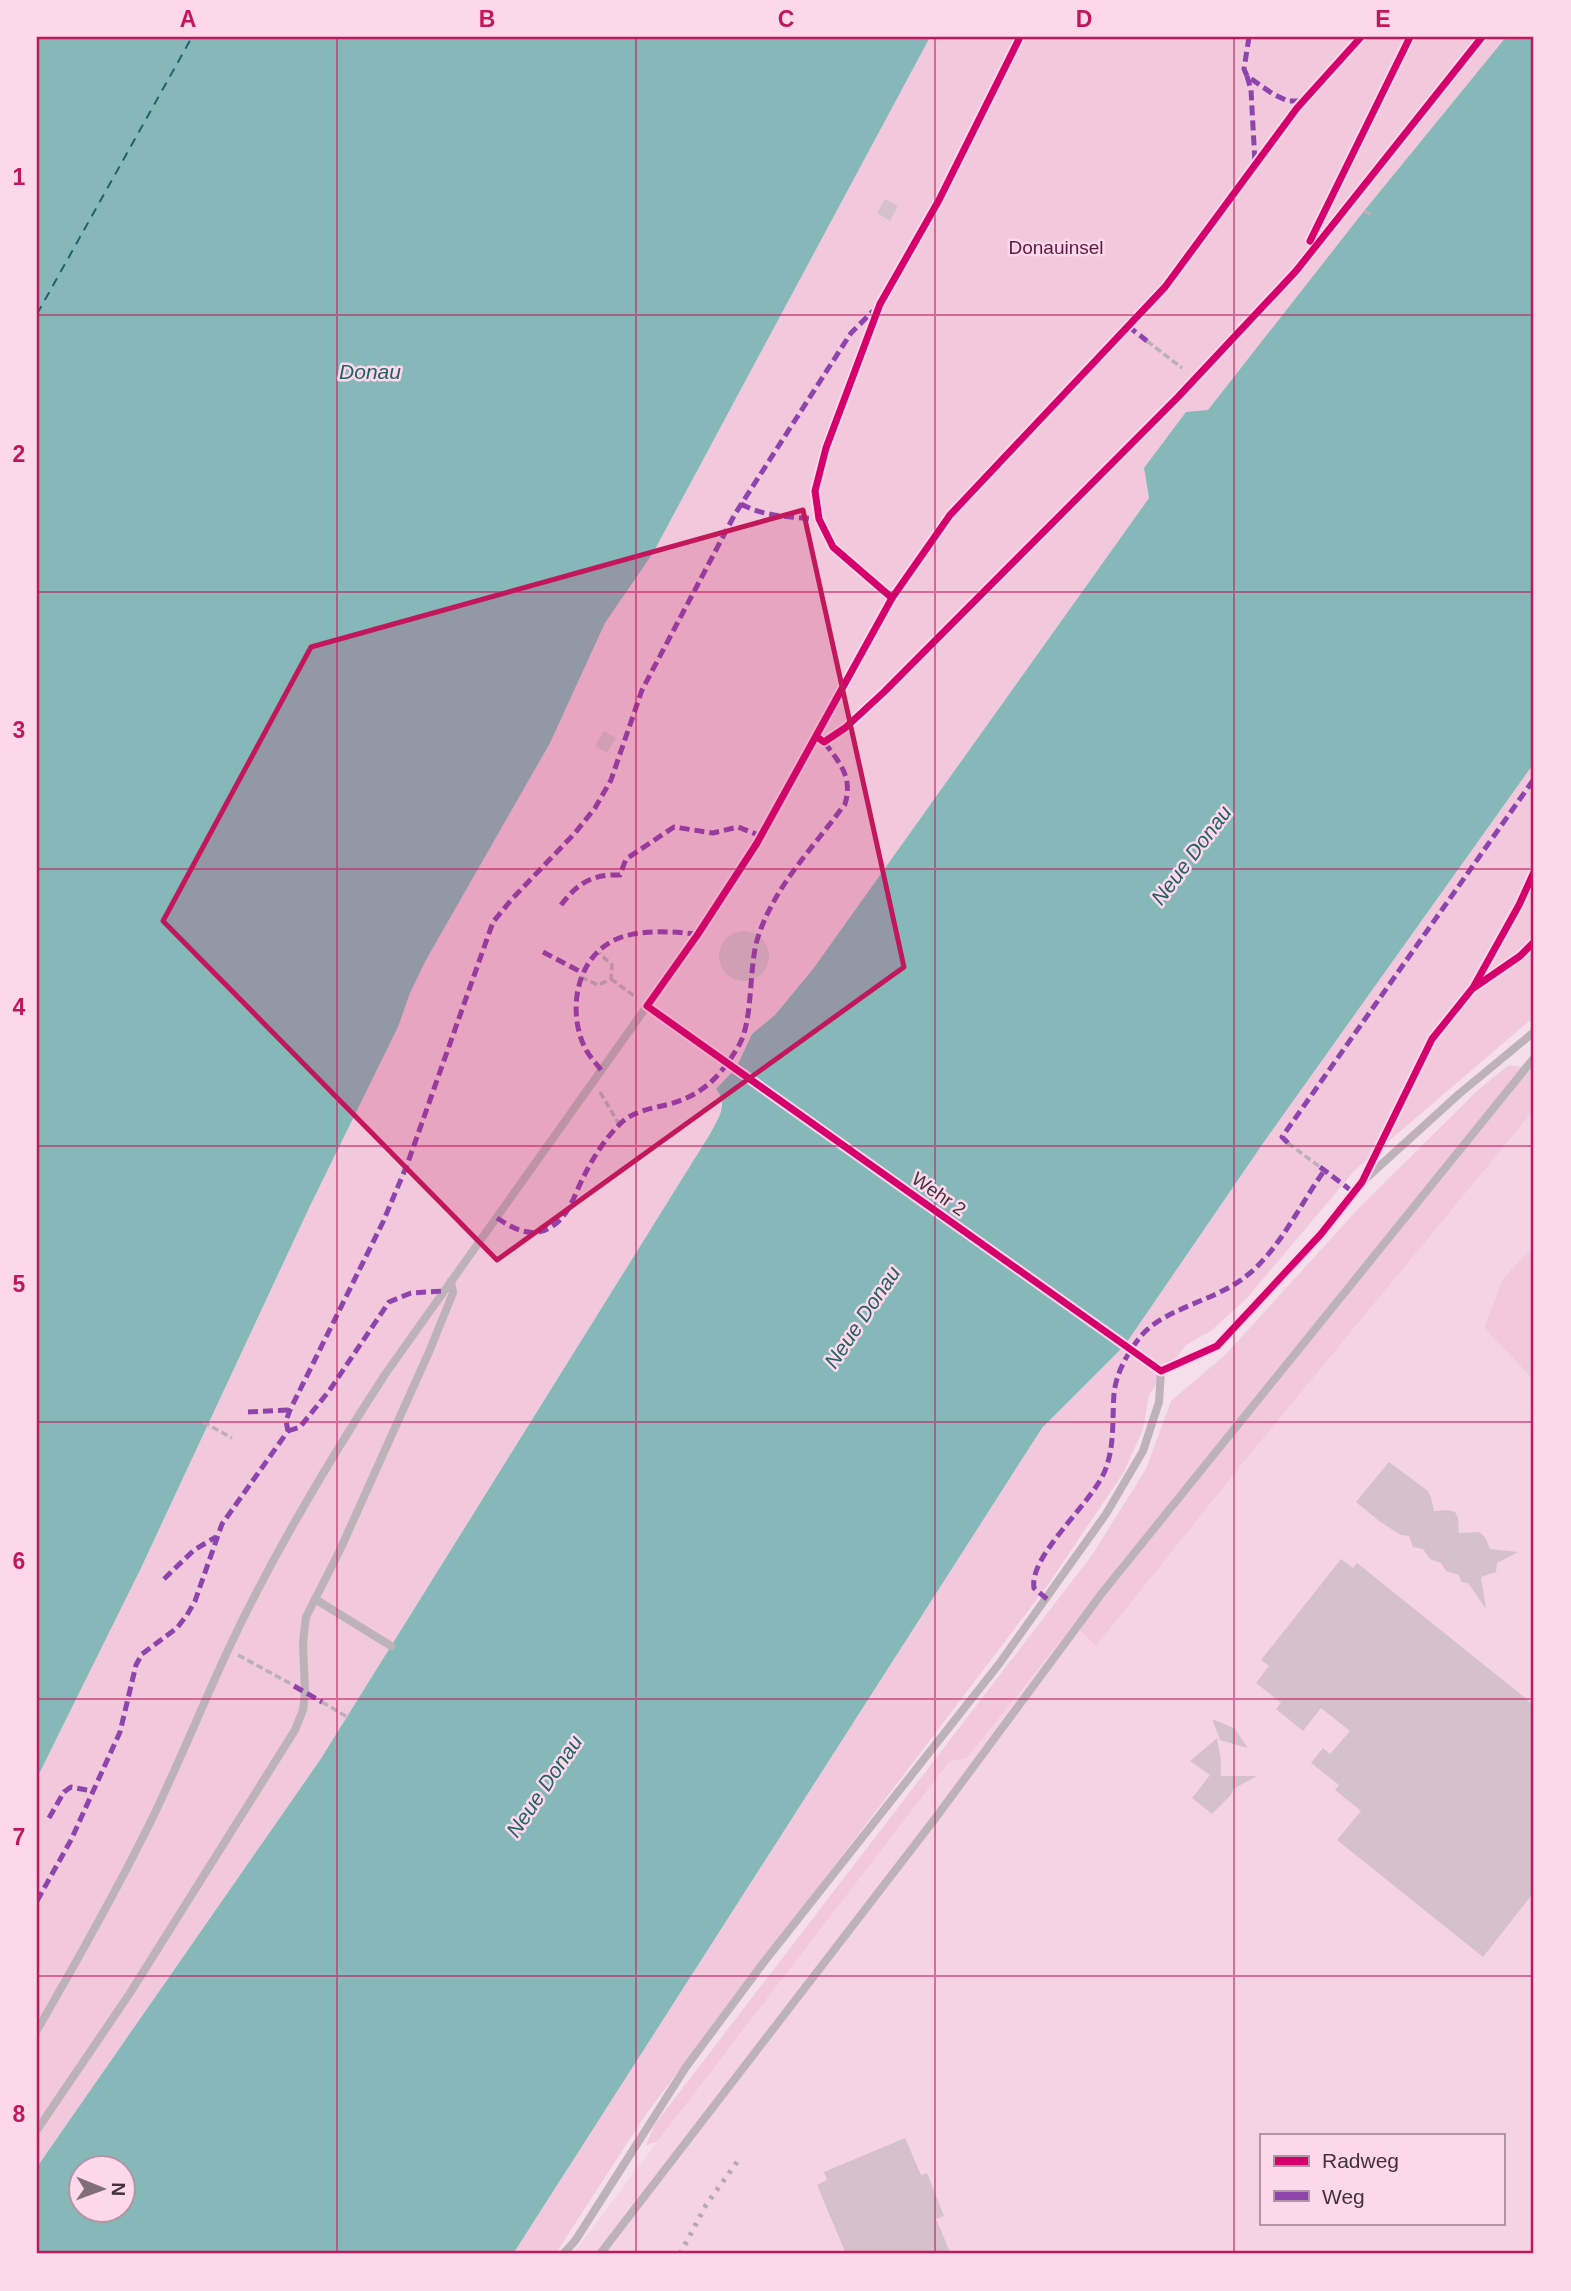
<svg xmlns="http://www.w3.org/2000/svg" width="1571" height="2291" font-family="Helvetica,sans-serif">
	<rect width="100%" height="100%" fill="#f5dfea"/>
	<path fill="#f6d3e4" fill-rule="evenodd" d="M1534 1110V2254H573L657 2142 949 1762 967 1758 1074 1623 1096 1645 1247 1458ZM1261 2135H1503V2223H1261Z"/>
	<g fill="#f2c8dd">
		<path d="M920 37H1506L1364 211 1208 411 1186 413 1144 468 1149 498 813 969 775 1015 752 1034 736 1068 716 1089C728 1104 718 1119 710 1134L320 1760 37 2167V1778L141 1568 309 1208 398 1027 410 993 426 960 550 743 605 623 653 553 761 352 769 307Z"/>
		<path d="M1534 763V1017L1355 1170 1247 1298 1211 1331 1186 1345 1149 1395 1143 1429 1124 1472 1047 1586 646 2114 556 2253 513 2254 1042 1428 1125 1345 1266 1139Z"/>
		<path d="M1534 1054V1110L1247 1458 1096 1646 1074 1624 967 1758 949 1762 657 2142 646 2145 655 2124 1092 1555 1146 1469 1171 1401 1225 1355 1359 1208 1479 1089 1509 1065 1521 1067Z"/>
		<path d="M1534 1245V1377L1532 1378 1484 1328 1503 1279Z"/>
	</g>
	<g fill="#86b8ba" fill-rule="evenodd">
		<path d="M37 37H930L653 553 605 623 550 743 426 960 410 993 398 1027 309 1208 141 1568 37 1778Z"/>
		<path d="M1506 37H1534V763L1266 1139 1125 1345 1042 1428 513 2254H37V2167L320 1760 710 1134C718 1119 729 1104 716 1089L736 1068 752 1034 775 1015 813 969 1149 498 1144 468 1186 412 1208 410 1364 211ZM80 2168H122V2210H80Z"/>
	</g>
	<g fill="none" stroke-linecap="round" stroke-linejoin="round">
		<path stroke="#216362" stroke-width="2" stroke-dasharray="9 7" stroke-linecap="butt" d="M37 314 192 37"/>
	</g>
	<g fill="#d5c1cb">
		<path d="M885 199 898 206 890 221 877 213Z"/>
		<path d="M604 731 616 738 607 753 595 746Z"/>
		<circle cx="744" cy="956" r="25"/>
		<path d="M1389 1462 1428 1491 1431 1497 1434 1511 1448 1510 1455 1512 1458 1518 1459 1533 1479 1532 1485 1537 1490 1549 1518 1552 1497 1563 1496 1572 1481 1577 1486 1609 1468 1583 1461 1582 1459 1575 1446 1571 1441 1563 1430 1559 1423 1549 1413 1547 1409 1536 1401 1535 1379 1521 1356 1502Z"/>
		<path d="M1341 1559 1353 1568 1357 1563 1534 1705V1892L1483 1957 1337 1840 1361 1811 1335 1790 1339 1785 1311 1763 1323 1748 1330 1754 1350 1731 1321 1708 1303 1731 1276 1709 1281 1703 1256 1683 1269 1666 1261 1660Z"/>
		<path d="M1212 1719 1234 1728 1248 1748 1220 1740Z"/>
		<path d="M1217 1738 1221 1761V1776H1257L1233 1789 1231 1795 1212 1814 1192 1798 1210 1775 1190 1761Z"/>
		<path d="M905 2138 921 2175 927 2173 944 2216 936 2219 951 2254H846L817 2185 827 2180 824 2172Z"/>
	</g>
	<g fill="none" stroke-linecap="round" stroke-linejoin="round">
		<g stroke="#bcb0b6" stroke-width="3.5" stroke-dasharray="7 3.5" stroke-linecap="butt">
			<path d="M1364 211 1374 216"/>
			<path d="M1147 341 1182 368"/>
			<path d="M581 977 598 985 611 979 612 965 599 953"/>
			<path d="M611 979 637 998"/>
			<path d="M600 1092 619 1124"/>
			<path d="M1288 1143 1320 1167"/>
			<path d="M203 1422 232 1438"/>
			<path d="M238 1655 293 1685"/>
			<path d="M322 1702 349 1718"/>
		</g>
		<g stroke="#bdb2b7" stroke-width="8">
			<path d="M1161 1371 1217 1346 1321 1234 1362 1182 1459 1094 1534 1032"/>
			<path d="M315 1599 391 1646"/>
			<path d="M37 2030C76 1963 114 1895 149 1825 177 1768 201 1708 228 1650 273 1554 328 1462 386 1373L647 1006 1161 1371"/>
			<path d="M37 2130 130 1993 295 1730 303 1710 305 1693 303 1642 306 1617 340 1550 429 1352 453 1293 451 1281"/>
			<path d="M563 2254 575 2241 686 2067 764 1962 999 1664 1106 1514 1143 1451 1159 1402 1161 1371"/>
			<path d="M600 2254 934 1820 1102 1593 1534 1058"/>
		</g>
		<path stroke="#b6a9af" stroke-width="5" stroke-dasharray="3.5 7" stroke-linecap="butt" d="M680 2254 706 2205 740 2158"/>
		<g stroke="#8e44ad" stroke-width="5" stroke-dasharray="10 5" stroke-linecap="butt">
			<path d="M1249 37 1244 69 1247 76 1273 94 1288 101H1303"/>
			<path d="M1247 76 1251 90 1255 163"/>
			<path d="M1128 326 1147 341"/>
			<path d="M741 504C765 517 792 517 819 519"/>
			<path d="M561 905C578 883 592 874 620 875L626 859 674 827 713 833 738 827 761 836"/>
			<path d="M543 952 583 973"/>
			<path d="M601 1070C596 1063 589 1056 585 1048 566 1009 577 952 622 937 647 929 673 932 698 934"/>
			<path d="M1288 1143 1282 1137 1534 779"/>
			<path d="M1320 1167 1353 1192"/>
			<path d="M497 1218C514 1229 532 1239 551 1227 570 1216 575 1192 585 1174 593 1158 605 1139 618 1126 630 1112 649 1109 666 1105 702 1096 720 1077 738 1047 754 1021 748 968 758 937 775 885 814 847 845 804 853 777 840 763 824 742"/>
			<path d="M248 1412 290 1410"/>
			<path d="M288 1431 300 1427 329 1391 389 1302 411 1293 443 1291"/>
			<path d="M164 1579 194 1550 216 1537"/>
			<path d="M1047 1599 1034 1588C1029 1556 1089 1506 1104 1473 1115 1448 1112 1421 1114 1394 1116 1373 1127 1354 1140 1337 1164 1308 1215 1301 1245 1277 1279 1251 1299 1206 1324 1171"/>
			<path d="M294 1686 322 1702"/>
			<path d="M49 1818 64 1792 71 1787 92 1791"/>
			<path d="M37 1901 71 1840 120 1732 136 1665 142 1654 177 1628 187 1615 195 1601 222 1524 288 1431 286 1421 290 1410 383 1222 407 1165 493 922 512 899 575 833 595 808 611 780 642 690 735 514 851 333 873 311"/>
		</g>
		<g stroke="#fdd7ea" stroke-width="11">
			<g id="cycleway">
				<path d="M1361 37 1297 108 1165 287 950 515 892 598 757 843 698 934 647 1006 1161 1371 1217 1346 1321 1234 1362 1182 1432 1039 1472 989 1520 956 1534 942"/>
				<path d="M1310 241 1410 37"/>
				<path d="M892 598 833 547 819 519 815 491 826 448 880 304 939 200 1020 37"/>
				<path d="M817 737 824 742 845 728 884 692 1178 397 1296 271 1482 37"/>
				<path d="M1474 986 1519 905 1534 872"/>
			</g>
		</g>
		<use href="#cycleway" stroke="#d6006c" stroke-width="7"/>
	</g>
	<path fill="#c2185b" fill-opacity="0.2" stroke="#c2185b" stroke-width="5" stroke-linejoin="round" d="M803 510 904 967 497 1260 163 921 311 647Z"/>
	<path fill="none" stroke="#c2185b" stroke-width="2" stroke-opacity="0.55" d="M337 37V2254M636 37V2254M935 37V2254M1234 37V2254M37 315H1534M37 592H1534M37 869H1534M37 1146H1534M37 1422H1534M37 1699H1534M37 1976H1534"/>
	<g text-anchor="middle" dominant-baseline="central" stroke-width="5" stroke-linejoin="round" paint-order="stroke">
		<g font-size="19" fill="#5d1a43" stroke="#fdd7ea">
			<text x="1056" y="247">Donauinsel</text>
		</g>
		<g font-size="19" fill="#42333b" stroke="#fdd7ea">
			<text transform="translate(939 1194) rotate(35)">Wehr 2</text>
		</g>
		<g font-size="21" font-style="italic" fill="#216362" stroke="#fdd7ea">
			<text x="370" y="371">Donau</text>
			<text transform="translate(1191 855) rotate(-53)">Neue Donau</text>
			<text transform="translate(862 1317) rotate(-56)">Neue Donau</text>
			<text transform="translate(544 1786) rotate(-56)">Neue Donau</text>
		</g>
	</g>
	<rect width="1571" height="2291" fill="none" stroke="#fdd7ea" stroke-width="77"/>
	<rect x="1260" y="2134" width="245" height="91" fill="#fdd7ea" stroke="#b295a4" stroke-width="2"/>
	<rect x="1274" y="2156" width="35" height="10" fill="#d6006c" stroke="#b295a4" stroke-width="2"/>
	<text x="1322" y="2168" font-size="21" fill="#42333b">Radweg</text>
	<rect x="1274" y="2191" width="35" height="10" fill="#8e44ad" stroke="#b295a4" stroke-width="2"/>
	<text x="1322" y="2204" font-size="21" fill="#42333b">Weg</text>
	<g transform="translate(102 2189) rotate(91)"><circle r="33" fill="#fdd7ea" stroke="#b295a4" stroke-width="2"/>
	<path d="M0-5L12 26L0 18L-12 26Z" fill="#816f78"/>
	<text y="-10" font-size="19" font-weight="bold" text-anchor="middle" fill="#42333b">N</text>
	</g>
	<rect x="38" y="38" width="1494" height="2214" fill="none" stroke="#c2185b" stroke-width="2.5"/>
	<g font-size="23" text-anchor="middle" font-weight="bold" fill="#c2185b">
		<text x="188" y="27">A</text>
		<text x="487" y="27">B</text>
		<text x="786" y="27">C</text>
		<text x="1084" y="27">D</text>
		<text x="1383" y="27">E</text>
		<text x="19" y="185">1</text>
		<text x="19" y="462">2</text>
		<text x="19" y="738">3</text>
		<text x="19" y="1015">4</text>
		<text x="19" y="1292">5</text>
		<text x="19" y="1569">6</text>
		<text x="19" y="1845">7</text>
		<text x="19" y="2122">8</text>
	</g>
</svg>
